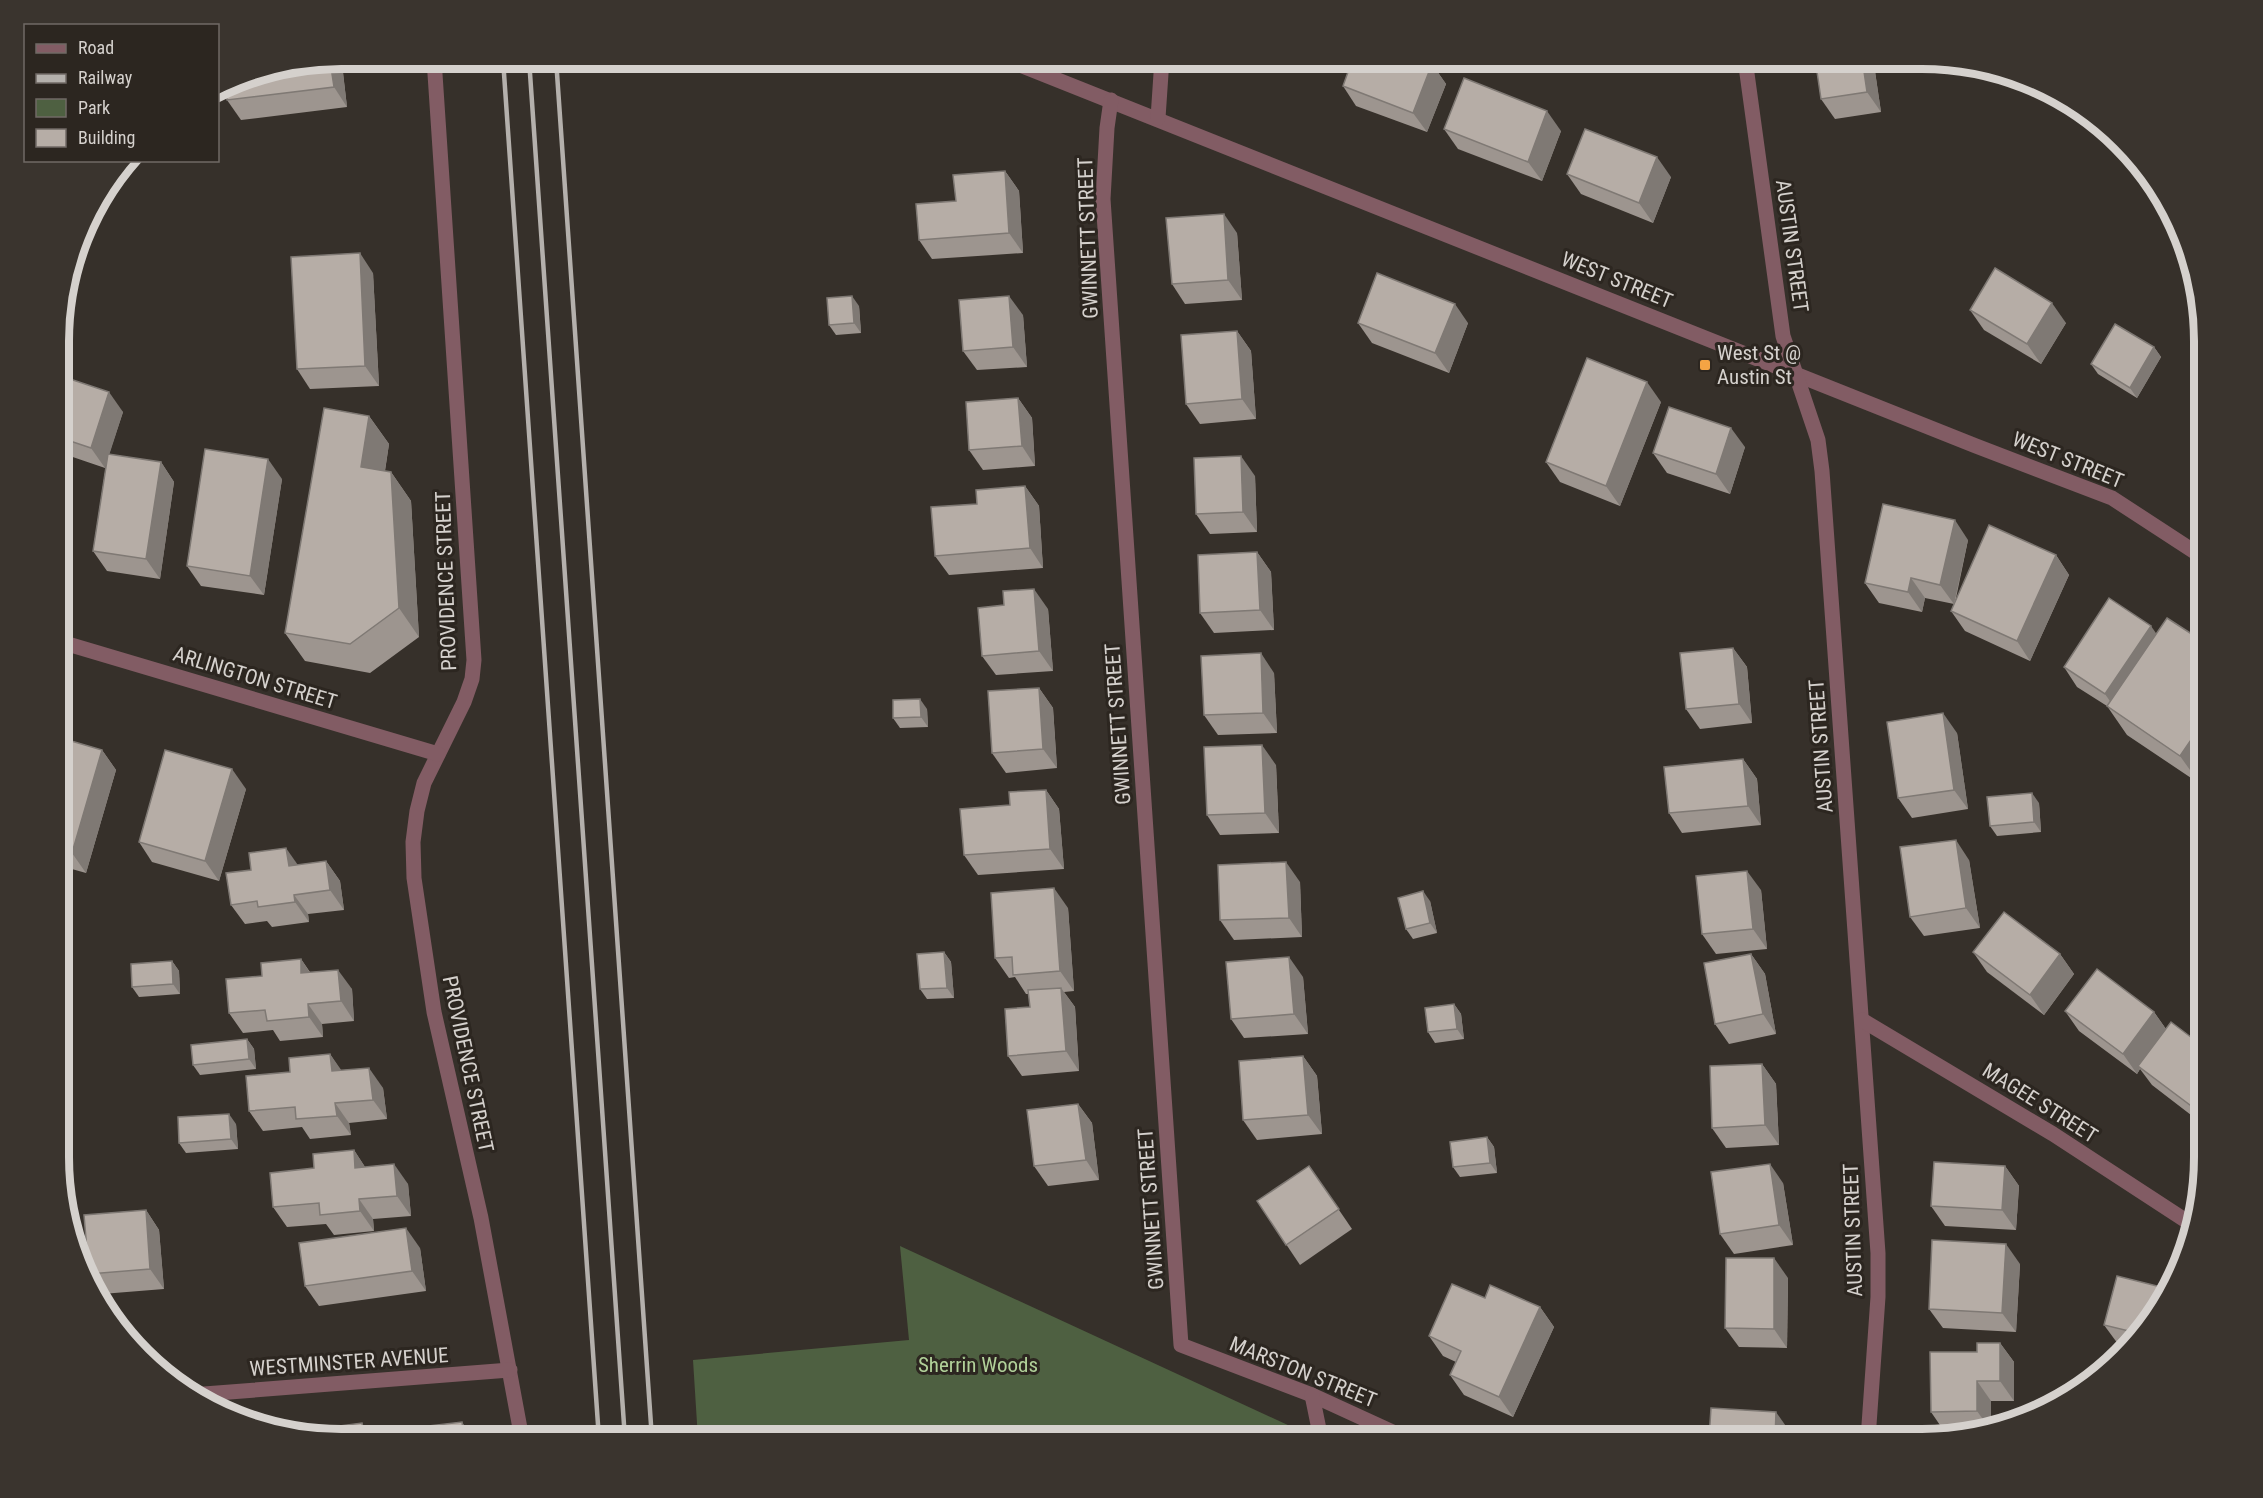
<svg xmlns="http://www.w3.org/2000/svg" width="2263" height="1498" font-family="'Roboto Condensed',sans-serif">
	<rect width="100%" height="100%" fill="#36302a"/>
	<path fill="#4e6041" d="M900 1246 1318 1439H698L693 1360 909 1340Z"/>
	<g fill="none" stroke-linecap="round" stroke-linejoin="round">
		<g stroke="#825c64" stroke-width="15">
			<path d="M434 59 474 660 472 679 464 702 424 783 417 811 413 842 414 878 434 1012 481 1218 522 1439"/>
			<path d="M1005 59 1976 446 2112 498 2204 558"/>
			<path d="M1745 59 1783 336 1818 440 1822 471 1878 1253V1297L1868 1439"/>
			<path d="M1111 100 1107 128 1103 199 1181 1345 1312 1395 1408 1439"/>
			<path d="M1158 118 1162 59"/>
			<path d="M61 642 438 754"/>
			<path d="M1862 1020 2053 1134 2194 1226"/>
			<path d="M191 1395 510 1370"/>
			<path d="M1312 1395 1321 1439"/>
		</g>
		<g stroke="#b4b0ac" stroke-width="4.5">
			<path d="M503 59 599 1439"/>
			<path d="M529 59 625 1439"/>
			<path d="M556 59 652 1439"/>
		</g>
	</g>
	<g fill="#9d958f">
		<path d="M1613 58H1672V62L1620 69Z"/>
		<path d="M1815 58H1873L1881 112 1835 119 1821 99Z"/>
		<path d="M342 64 347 107 241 120 227 100Z"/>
		<path d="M1432 64 1446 84 1427 132 1356 106 1343 86Z"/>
		<path d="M1444 129 1561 131 1542 181 1458 149Z"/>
		<path d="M1005 171 1019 191 1023 253 932 259 919 240 956 201Z"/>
		<path d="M1567 174 1671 177 1653 223 1581 194Z"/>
		<path d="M1237 233 1242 300 1185 304 1172 284Z"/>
		<path d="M373 273 379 386 310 389 297 369Z"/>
		<path d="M859 306 861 333 836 335 829 325Z"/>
		<path d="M1970 310 2066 323 2041 364 1984 330Z"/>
		<path d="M1023 315 1027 367 977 370 963 351Z"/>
		<path d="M1358 323H1468L1449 373 1372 343Z"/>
		<path d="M1237 331 1251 351 1256 419 1200 424 1186 404Z"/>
		<path d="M2154 347 2161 357 2137 398 2098 374 2091 364Z"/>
		<path d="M61 376 123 412 109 454 161 462 174 482 160 579 107 571 93 551 107 459 105 468 61 453Z"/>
		<path d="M1018 398 1032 418 1035 466 983 470 969 450Z"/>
		<path d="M1661 402 1620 506 1560 482 1546 462Z"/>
		<path d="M369 416 389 444 385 471 391 472 411 501 419 637 370 673 305 661 285 633Z"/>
		<path d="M1745 447 1730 494 1667 473 1653 453Z"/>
		<path d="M1255 476 1257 532 1210 534 1196 514Z"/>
		<path d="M282 479 264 595 201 586 187 566Z"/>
		<path d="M1025 486 1039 506 1043 568 949 575 935 556 977 504Z"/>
		<path d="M1968 540 1955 603 2056 555 2069 575 2030 661 1965 631 1951 611 1954 604 1925 598 1922 612 1879 603 1865 583Z"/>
		<path d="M1257 552 1271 572 1274 630 1214 633 1200 613Z"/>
		<path d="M1048 609 1053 671 996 675 982 656Z"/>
		<path d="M2151 626 2200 784 2127 735 2107 706 2077 687 2064 667Z"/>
		<path d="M1733 648 1747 667 1752 723 1700 729 1686 709Z"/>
		<path d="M1274 673 1277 733 1218 735 1204 715Z"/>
		<path d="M1039 688 1053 708 1057 768 1006 773 992 753Z"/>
		<path d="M927 709 928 727 900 728 893 718Z"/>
		<path d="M1957 733 1968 809 1912 818 1898 798Z"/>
		<path d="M61 738 102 750 116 770 86 873 61 866Z"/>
		<path d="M1743 759 1757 779 1761 825 1682 833 1669 813Z"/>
		<path d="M1276 765 1279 833 1220 835 1207 815Z"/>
		<path d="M246 789 219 881 152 862 139 842Z"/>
		<path d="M1046 790 1059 809 1064 869 978 875 964 855 1010 805Z"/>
		<path d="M2039 803 2041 832 1997 836 1990 826Z"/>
		<path d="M1969 860 1980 928 1924 936 1910 917Z"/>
		<path d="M326 861 340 881 344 910 308 914 309 922 272 927 267 921 245 924 231 905 298 865Z"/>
		<path d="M1300 882 1302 937 1234 940 1220 920Z"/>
		<path d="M1761 890 1767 949 1716 954 1702 934Z"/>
		<path d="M1430 901 1437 933 1413 939 1406 929Z"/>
		<path d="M1068 908 1074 991 1064 992 1075 1007 1079 1071 1022 1076 1008 1056 1030 1007 1029 994H1026L1015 977 1009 978 995 958Z"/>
		<path d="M944 952 951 962 954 998 927 999 920 989Z"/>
		<path d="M1973 952 2060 954 2074 974 2044 1015 1987 972Z"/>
		<path d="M1751 954 1765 974 1776 1034 1729 1044 1715 1024Z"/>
		<path d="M301 959 310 972 352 989 354 1021 322 1024 323 1037 280 1041 273 1030 243 1033 229 1013 262 976Z"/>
		<path d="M172 961 179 971 180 994 139 997 132 987Z"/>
		<path d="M1303 977 1308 1034 1244 1038 1231 1019Z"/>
		<path d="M1454 1004 1461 1014 1464 1039 1435 1043 1428 1032Z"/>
		<path d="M2065 1011 2154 1012 2166 1029 2204 1047V1125L2152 1085 2140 1069 2137 1074 2079 1031Z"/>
		<path d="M247 1039 254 1049 256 1069 200 1075 193 1065Z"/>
		<path d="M330 1054 341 1071 383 1088 387 1119 349 1123 351 1135 310 1139 302 1127 263 1131 249 1111 290 1072Z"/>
		<path d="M1303 1056 1317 1076 1322 1134 1257 1140 1243 1120Z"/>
		<path d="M1762 1064 1776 1084 1779 1145 1726 1148 1712 1128Z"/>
		<path d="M1078 1104 1092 1123 1099 1180 1048 1186 1034 1166Z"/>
		<path d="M236 1124 238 1149 186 1153 179 1143Z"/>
		<path d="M1487 1137 1494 1147 1497 1173 1460 1177 1453 1167Z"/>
		<path d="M354 1150 365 1167 408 1184 411 1216 373 1219 374 1231 334 1235 326 1224 287 1227 273 1207 314 1168Z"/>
		<path d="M1309 1166 1352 1229 1300 1265 1257 1201Z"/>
		<path d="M2005 1166 2019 1186 2016 1230 1945 1226 1931 1206Z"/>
		<path d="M1783 1183 1793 1245 1734 1254 1720 1234Z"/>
		<path d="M146 1210 159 1230 164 1289 102 1294 89 1274Z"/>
		<path d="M420 1248 426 1291 319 1306 305 1286Z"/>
		<path d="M2020 1264 2016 1332 1943 1328 1929 1309Z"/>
		<path d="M1788 1278 1787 1348 1739 1347 1725 1328Z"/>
		<path d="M1485 1298 1540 1307 1554 1327 1513 1417 1464 1395 1450 1375 1456 1362 1443 1356 1429 1336Z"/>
		<path d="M2157 1314 2123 1346 2118 1344 2104 1325Z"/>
		<path d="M2000 1343 2014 1362V1401H1991V1424L1965 1431H1944L1931 1412 1977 1352Z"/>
	</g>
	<g fill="#7f7974">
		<path d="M1862 58H1873L1881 112 1867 92Z"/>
		<path d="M338 59 342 64 347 107 334 87 330 61Z"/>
		<path d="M1432 64 1446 84 1427 132 1413 113Z"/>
		<path d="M1547 111 1561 131 1542 181 1528 162Z"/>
		<path d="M1657 157 1671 177 1653 223 1639 203Z"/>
		<path d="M1005 171 1019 191 1023 253 1009 233Z"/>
		<path d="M1224 214 1237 233 1242 300 1228 280Z"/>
		<path d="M360 253 373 273 379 386 365 366Z"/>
		<path d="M852 296 859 306 861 333 854 323Z"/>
		<path d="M1009 296 1023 315 1027 367 1013 347Z"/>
		<path d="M2052 303 2066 323 2041 364 2027 344Z"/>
		<path d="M1455 304 1468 323 1449 373 1435 353Z"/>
		<path d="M1237 331 1251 351 1256 419 1242 399Z"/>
		<path d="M2154 347 2161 357 2137 398 2130 388Z"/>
		<path d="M1647 382 1661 402 1620 506 1606 486Z"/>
		<path d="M109 392 123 412 105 468 91 448Z"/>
		<path d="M1018 398 1032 418 1035 466 1022 446Z"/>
		<path d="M369 416 389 444 381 496 361 467Z"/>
		<path d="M1731 428 1745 447 1730 494 1716 474Z"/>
		<path d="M1241 456 1255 476 1257 532 1243 512Z"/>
		<path d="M268 459 282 479 264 595 250 576Z"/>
		<path d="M161 462 174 482 160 579 146 559Z"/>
		<path d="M391 472 411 501 419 637 399 608Z"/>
		<path d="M1025 486 1039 506 1043 568 1030 548Z"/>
		<path d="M1955 520 1968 540 1954 604 1940 585Z"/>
		<path d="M1257 552 1271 572 1274 630 1260 610Z"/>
		<path d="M2056 555 2069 575 2030 661 2017 641Z"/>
		<path d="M1911 578 1925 598 1922 612 1908 592Z"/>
		<path d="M1034 589 1048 609 1053 671 1039 651Z"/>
		<path d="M2151 626 2165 646 2119 714 2105 694Z"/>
		<path d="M1733 648 1747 667 1752 723 1739 704Z"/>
		<path d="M1261 653 1274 673 1277 733 1263 713Z"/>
		<path d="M1039 688 1053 708 1057 768 1043 749Z"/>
		<path d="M920 699 927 709 928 727 921 717Z"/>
		<path d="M1943 713 1957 733 1968 809 1954 790Z"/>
		<path d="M2204 721V779L2200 784 2180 756Z"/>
		<path d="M1262 745 1276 765 1279 833 1265 813Z"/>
		<path d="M102 750 116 770 86 873 72 853Z"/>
		<path d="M1743 759 1757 779 1761 825 1748 806Z"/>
		<path d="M232 769 246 789 219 881 205 861Z"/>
		<path d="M1046 790 1059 809 1064 869 1050 849Z"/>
		<path d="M2032 793 2039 803 2041 832 2034 822Z"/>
		<path d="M1956 840 1969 860 1980 928 1966 908Z"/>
		<path d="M286 848 300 868 289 866Z"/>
		<path d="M326 861 340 881 344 910 330 890Z"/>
		<path d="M1286 862 1300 882 1302 937 1289 918Z"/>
		<path d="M1747 871 1761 890 1767 949 1753 929Z"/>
		<path d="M1054 888 1068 908 1074 991 1060 971Z"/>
		<path d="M1423 891 1430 901 1437 933 1430 923Z"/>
		<path d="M294 895 308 914 309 922 295 902Z"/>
		<path d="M944 952 951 962 954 998 947 988Z"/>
		<path d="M1751 954 1765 974 1776 1034 1763 1014Z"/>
		<path d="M2060 954 2074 974 2044 1015 2030 995Z"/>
		<path d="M1289 957 1303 977 1308 1034 1294 1014Z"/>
		<path d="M301 959 314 979 301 973Z"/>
		<path d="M172 961 179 971 180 994 173 984Z"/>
		<path d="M338 970 352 989 354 1021 341 1001Z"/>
		<path d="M1061 988 1075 1007 1079 1071 1066 1051Z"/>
		<path d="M308 1004 322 1024 323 1037 309 1017Z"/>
		<path d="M1454 1004 1461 1014 1464 1039 1457 1029Z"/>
		<path d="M2154 1012 2168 1032 2138 1066 2140 1069 2137 1074 2123 1054Z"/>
		<path d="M247 1039 254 1049 256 1069 249 1059Z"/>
		<path d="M330 1054 344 1074 332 1071Z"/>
		<path d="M1303 1056 1317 1076 1322 1134 1308 1115Z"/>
		<path d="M1762 1064 1776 1084 1779 1145 1765 1125Z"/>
		<path d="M369 1068 383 1088 387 1119 373 1100Z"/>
		<path d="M335 1103 349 1123 351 1135 337 1116Z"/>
		<path d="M1078 1104 1092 1123 1099 1180 1086 1160Z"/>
		<path d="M2204 1104V1120L2198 1111Z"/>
		<path d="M229 1114 236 1124 238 1149 231 1139Z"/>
		<path d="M1487 1137 1494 1147 1497 1173 1490 1163Z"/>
		<path d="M354 1150 367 1170 355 1168Z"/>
		<path d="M394 1164 408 1184 411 1216 397 1196Z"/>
		<path d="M1770 1164 1783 1183 1793 1245 1779 1225Z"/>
		<path d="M2005 1166 2019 1186 2016 1230 2002 1210Z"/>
		<path d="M359 1199 373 1219 374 1231 360 1211Z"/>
		<path d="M146 1210 159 1230 164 1289 150 1269Z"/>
		<path d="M406 1228 420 1248 426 1291 412 1271Z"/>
		<path d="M2006 1244 2020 1264 2016 1332 2002 1313Z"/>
		<path d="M1774 1258 1788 1278 1787 1348 1774 1329Z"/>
		<path d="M1540 1307 1554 1327 1513 1417 1499 1397Z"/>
		<path d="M2000 1343 2014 1362V1401L2000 1381Z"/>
		<path d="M1977 1381 1991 1401V1424L1987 1425 1977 1411Z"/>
		<path d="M1776 1412 1790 1432 1789 1439H1775Z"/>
		<path d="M462 1422 474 1439H464Z"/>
		<path d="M362 1423 373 1439H364Z"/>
	</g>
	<g fill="#b6ada6" stroke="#7f7974" stroke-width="1.5">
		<path d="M1353 58H1418L1432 64 1413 113 1343 86Z"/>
		<path d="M1815 58H1862L1867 92 1821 99Z"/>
		<path d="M330 61 334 87 227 100 225 85 233 80Z"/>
		<path d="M1464 78 1547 111 1528 162 1444 129Z"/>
		<path d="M1585 129 1657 157 1639 203 1567 174Z"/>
		<path d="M1005 171 1009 233 919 240 916 204 956 201 953 175Z"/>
		<path d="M1224 214 1228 280 1172 284 1166 218Z"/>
		<path d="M360 253 365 366 297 369 291 257Z"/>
		<path d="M1995 268 2052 303 2027 344 1970 310Z"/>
		<path d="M1377 273 1455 304 1435 353 1358 323Z"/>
		<path d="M852 296 854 323 829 325 827 298Z"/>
		<path d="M1009 296 1013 347 963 351 959 300Z"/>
		<path d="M2115 324 2154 347 2130 388 2091 364Z"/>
		<path d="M1237 331 1242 399 1186 404 1181 335Z"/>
		<path d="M1587 358 1647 382 1606 486 1546 462Z"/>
		<path d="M61 376 109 392 91 448 61 438Z"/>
		<path d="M1018 398 1022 446 969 450 966 402Z"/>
		<path d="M1669 407 1731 428 1716 474 1653 453Z"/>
		<path d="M324 408 369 416 361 467 391 472 399 608 350 644 285 633Z"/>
		<path d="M205 449 268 459 250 576 187 566Z"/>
		<path d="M108 454 161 462 146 559 93 551Z"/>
		<path d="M1241 456 1243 512 1196 514 1194 458Z"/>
		<path d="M1025 486 1030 548 935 556 931 507 977 504 976 490Z"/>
		<path d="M1883 504 1955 520 1940 585 1911 578 1908 592 1865 583Z"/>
		<path d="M1989 525 2056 555 2017 641 1951 611Z"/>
		<path d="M1257 552 1260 610 1200 613 1198 555Z"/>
		<path d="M1034 589 1039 651 982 656 978 608 1004 605 1003 591Z"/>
		<path d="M2109 598 2151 626 2105 694 2064 667Z"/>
		<path d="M2167 618 2204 642V721L2180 756 2107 706Z"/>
		<path d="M1733 648 1739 704 1686 709 1680 653Z"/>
		<path d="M1261 653 1263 713 1204 715 1201 656Z"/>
		<path d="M1039 688 1043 749 992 753 988 691Z"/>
		<path d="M920 699 921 717 893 718V700Z"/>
		<path d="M1943 713 1954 790 1898 798 1887 722Z"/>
		<path d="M61 738 102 750 72 853 61 850Z"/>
		<path d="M1262 745 1265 813 1207 815 1204 747Z"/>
		<path d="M165 750 232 769 205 861 139 842Z"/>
		<path d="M1743 759 1748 806 1669 813 1664 767Z"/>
		<path d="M1046 790 1050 849 964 855 960 809 1010 805 1009 792Z"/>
		<path d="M2032 793 2034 822 1990 826 1987 797Z"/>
		<path d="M1956 840 1966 908 1910 917 1900 847Z"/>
		<path d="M286 848 289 866 326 861 330 890 294 895 295 902 258 907 257 901 231 905 226 873 251 870 249 853Z"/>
		<path d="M1286 862 1289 918 1220 920 1218 865Z"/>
		<path d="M1747 871 1753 929 1702 934 1696 876Z"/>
		<path d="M1054 888 1060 971 1013 975 1012 957 995 958 991 893Z"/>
		<path d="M1423 891 1430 923 1406 929 1398 898Z"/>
		<path d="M2004 912 2060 954 2030 995 1973 952Z"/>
		<path d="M944 952 947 988 920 989 917 954Z"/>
		<path d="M1751 954 1763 1014 1715 1024 1704 963Z"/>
		<path d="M1289 957 1294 1014 1231 1019 1226 962Z"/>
		<path d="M301 959V973L338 970 341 1001 308 1004 309 1017 267 1021 265 1010 229 1013 226 979 262 976 261 963Z"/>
		<path d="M172 961 173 984 132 987 131 964Z"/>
		<path d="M2097 969 2154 1012 2123 1054 2065 1011Z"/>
		<path d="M1061 988 1066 1051 1008 1056 1005 1009 1030 1007 1028 990Z"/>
		<path d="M1454 1004 1457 1029 1428 1032 1425 1008Z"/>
		<path d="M2171 1022 2204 1047V1104L2198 1111 2138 1066Z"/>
		<path d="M247 1039 249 1059 193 1065 191 1045Z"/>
		<path d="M330 1054 332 1071 369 1068 373 1100 335 1103 337 1116 296 1119 295 1107 249 1111 246 1076 290 1072 289 1058Z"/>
		<path d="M1303 1056 1308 1115 1243 1120 1239 1061Z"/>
		<path d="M1762 1064 1765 1125 1712 1128 1710 1066Z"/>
		<path d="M1078 1104 1086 1160 1034 1166 1027 1110Z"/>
		<path d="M229 1114 231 1139 179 1143 178 1117Z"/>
		<path d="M1487 1137 1490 1163 1453 1167 1450 1142Z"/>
		<path d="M354 1150 355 1168 394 1164 397 1196 359 1199 360 1211 320 1215 319 1203 273 1207 270 1173 314 1168 313 1154Z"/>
		<path d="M1934 1162 2005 1166 2002 1210 1931 1206Z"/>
		<path d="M1770 1164 1779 1225 1720 1234 1711 1172Z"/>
		<path d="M1309 1166 1339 1209 1286 1245 1257 1201Z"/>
		<path d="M146 1210 150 1269 89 1274 84 1215Z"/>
		<path d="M406 1228 412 1271 305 1286 299 1243Z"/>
		<path d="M1932 1240 2006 1244 2002 1313 1929 1309Z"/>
		<path d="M1726 1258H1774V1329L1725 1328Z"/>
		<path d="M2117 1276 2169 1289 2157 1314 2137 1333 2104 1325Z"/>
		<path d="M1452 1284 1485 1298 1490 1285 1540 1307 1499 1397 1450 1375 1461 1351 1429 1336Z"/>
		<path d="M1977 1343H2000V1381H1977V1411L1931 1412 1930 1352H1977Z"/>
		<path d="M1711 1408 1776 1412 1775 1439H1709Z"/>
		<path d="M462 1422 464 1439H397L395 1430Z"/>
		<path d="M362 1423 364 1439H341L293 1432Z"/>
	</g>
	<rect fill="#f4a444" stroke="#2c2620" stroke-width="2" x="1699" y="359" width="12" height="12" rx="3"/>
	<g text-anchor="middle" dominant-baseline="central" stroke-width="6" stroke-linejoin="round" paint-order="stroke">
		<g font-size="21" fill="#d5d1cd" stroke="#2c2620">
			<text transform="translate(1088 238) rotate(-92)">GWINNETT STREET</text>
			<text transform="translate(1792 246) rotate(82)">AUSTIN STREET</text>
			<text transform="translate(1617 280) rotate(22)">WEST STREET</text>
			<text transform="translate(2068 460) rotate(22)">WEST STREET</text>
			<text transform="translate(446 581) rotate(-92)">PROVIDENCE STREET</text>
			<text transform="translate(255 678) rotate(17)">ARLINGTON STREET</text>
			<text transform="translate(1118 724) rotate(-94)">GWINNETT STREET</text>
			<text transform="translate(1821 746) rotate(-94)">AUSTIN STREET</text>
			<text transform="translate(468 1064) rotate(78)">PROVIDENCE STREET</text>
			<text transform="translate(2040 1103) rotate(32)">MAGEE STREET</text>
			<text transform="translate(1151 1209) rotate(-94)">GWINNETT STREET</text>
			<text transform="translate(1853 1230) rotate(-92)">AUSTIN STREET</text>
			<text transform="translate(349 1362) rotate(-4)">WESTMINSTER AVENUE</text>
			<text transform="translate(1303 1372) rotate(22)">MARSTON STREET</text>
		</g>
		<g font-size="21" fill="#d5d1cd" stroke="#2c2620" text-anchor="start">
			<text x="1717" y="353">West St @<tspan x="1717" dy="24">Austin St</tspan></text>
		</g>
		<g font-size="21" fill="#b1d199" stroke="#2c2620">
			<text x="978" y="1365">Sherrin Woods</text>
		</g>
	</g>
	<path d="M0 0H2263V1498H0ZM341 69H1922A272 272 0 0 1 2194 341V1157A272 272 0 0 1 1922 1429H341A272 272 0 0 1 69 1157V341A272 272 0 0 1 341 69Z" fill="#3a342e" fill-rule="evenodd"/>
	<path fill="none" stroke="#d5d1cd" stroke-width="8" d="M341 69H1922A272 272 0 0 1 2194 341V1157A272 272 0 0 1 1922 1429H341A272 272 0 0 1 69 1157V341A272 272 0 0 1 341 69Z"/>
	<rect x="24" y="24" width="195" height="138" fill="#2c2620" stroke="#706a65" stroke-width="1.5"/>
	<rect x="36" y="44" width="30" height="9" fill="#825c64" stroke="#706a65" stroke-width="1.5"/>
	<text x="78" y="54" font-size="18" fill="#d5d1cd">Road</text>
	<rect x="36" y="74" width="30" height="9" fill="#b4b0ac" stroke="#706a65" stroke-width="1.5"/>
	<text x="78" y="84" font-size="18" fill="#d5d1cd">Railway</text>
	<rect x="36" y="99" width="30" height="18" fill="#4e6041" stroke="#706a65" stroke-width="1.5"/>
	<text x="78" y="114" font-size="18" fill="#d5d1cd">Park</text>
	<rect x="36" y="129" width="30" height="18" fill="#b6ada6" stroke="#706a65" stroke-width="1.5"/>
	<text x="78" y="144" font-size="18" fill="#d5d1cd">Building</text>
</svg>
